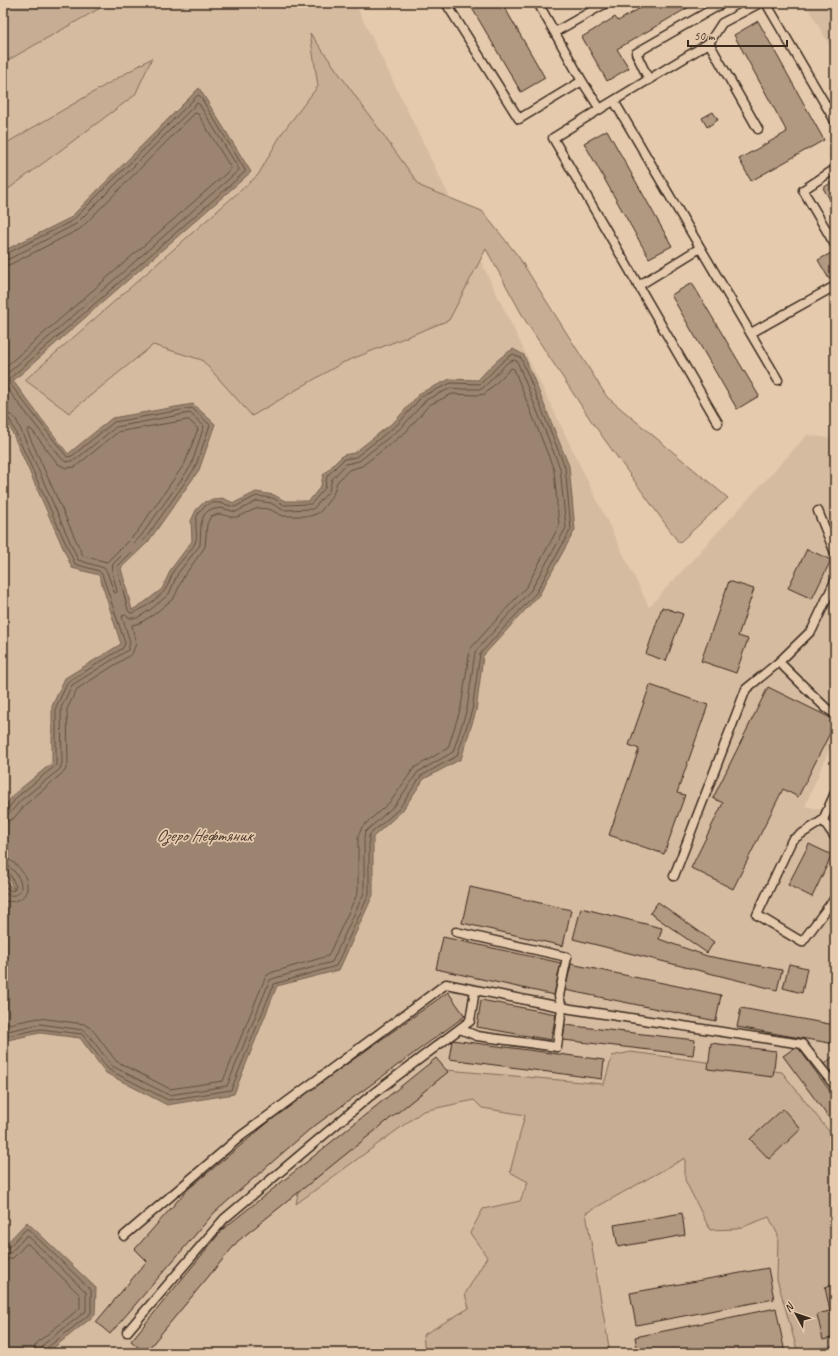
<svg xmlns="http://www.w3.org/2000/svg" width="838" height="1356" font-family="Caveat,sans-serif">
	<rect width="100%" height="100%" fill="#e5caad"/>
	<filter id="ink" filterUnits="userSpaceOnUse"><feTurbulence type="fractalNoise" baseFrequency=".025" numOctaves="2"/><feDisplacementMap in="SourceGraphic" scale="8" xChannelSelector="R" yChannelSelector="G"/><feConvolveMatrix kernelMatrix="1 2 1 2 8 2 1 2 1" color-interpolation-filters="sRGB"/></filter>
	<g filter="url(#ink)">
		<g fill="#d5bba0">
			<path d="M34 3H355L649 607 807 435 835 439V736L805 806 835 813V1353H3V21Z"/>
			<path d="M805 3H835V54Z"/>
		</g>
		<g fill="#c6ad93" stroke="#806c58">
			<path d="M3 3H109L3 63Z"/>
			<path d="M310 33 420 186 482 211 518 256 607 397 728 498 679 543 592 422 525 320 486 249 449 320 342 363 252 416 202 360 153 345 69 413 25 380 258 175 282 133 318 86Z"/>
			<path d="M152 58 135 95 3 193V145Z"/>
			<path d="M631 1052 782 1072 835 1139V1346L798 1353 777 1279 778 1235 769 1217 737 1229 710 1230 685 1180V1158L586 1213 610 1353H425L423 1335 469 1308 465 1294 487 1257 470 1233 483 1209 520 1201 528 1182 510 1172 525 1115 482 1108 474 1100 423 1111 296 1204 301 1177 436 1069 604 1084 612 1056Z"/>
		</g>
		<g fill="#9b856f" stroke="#75614f">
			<path d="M199 88 251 172 13 381 68 454 112 418 193 404 215 424 199 470 148 542 121 568 132 610 145 602 162 589 171 569 192 541 191 521 196 510 204 502 222 498 234 503 256 492 274 495 285 501H309L321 486 323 475 343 455 354 453 396 420 420 393 450 379 478 380C489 368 499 357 513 349L524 355 569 466 575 530 539 595 483 656 476 711 461 759 424 779 402 811 373 837V895L339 970 277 986 234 1094 167 1105 106 1073 80 1038 40 1033 3 1041V879L15 890 3 870V809L14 794 52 763V706L65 678 121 644 99 575 72 568 8 423 3 421V251L70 218Z"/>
			<path d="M27 1222 96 1288 95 1315 47 1353H3V1247Z"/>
		</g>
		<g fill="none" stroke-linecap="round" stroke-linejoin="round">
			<g stroke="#614e3e" stroke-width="1">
				<path d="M3 255 6 254 72 221 198 95 200 96 245 170V172L9 379 10 384 67 457 72 456 114 422 192 408 210 425 195 468 145 539 117 567 128 610 130 613C138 614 161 596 165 590 169 584 171 576 174 570 180 561 190 553 195 543 200 532 189 518 205 506 215 499 225 505 235 507L256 496 273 498 284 505 311 504 325 488 327 476 344 459 356 457 399 423 422 396 451 383 480 384C492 374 499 362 513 354L521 358 565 467 571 529 536 593 480 654 472 710 457 756 421 776 399 809 369 835V894L336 966 274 984 231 1090 168 1100 109 1070 82 1034 40 1029 3 1037"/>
				<path d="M3 260 9 259 76 224 197 103 199 104 239 169 238 171 8 373C4 377 3 382 6 387L61 458 66 462 75 460 116 427 190 413 204 426 191 466 141 536 113 564 112 571 117 591 116 593 114 592 107 572 104 568 78 560 16 419 11 415 3 413"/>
				<path d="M3 266 11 264 80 229 195 113 198 114 231 168 230 170 3 369"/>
				<path d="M3 418 9 419 11 422 75 564 99 571 102 574 125 643 123 648 68 682 56 707V765L17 797 7 810 3 811"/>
				<path d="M189 420 198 429 185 463 137 532 107 562 83 556 27 431 28 429H31L58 464 66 468 75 467 118 432Z"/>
				<path d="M3 816 10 813 20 801 60 769 62 763 61 708 72 685 128 650 130 642 122 616 125 615 130 618H137L150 610 169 594 178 573 200 545 201 523 204 515 209 510 221 508 236 512 257 501 271 503 283 510 313 509 329 491 332 479 346 464 359 461 402 427 426 400 451 388 462 389H482L508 362 514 360 517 361 560 468 566 528 531 590 475 652 467 709 453 752 418 772 395 805 365 832 364 837V893L332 962 275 978 270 980 227 1086 169 1095 112 1066 87 1033 83 1030 40 1024 3 1032"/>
				<path d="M3 822 8 821 14 818 25 805 65 771 68 763 67 709 77 689 132 654 136 644 132 625 140 623 153 615 174 598 184 576 205 547 207 524 211 516 220 514 231 517H237L258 508 269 509 283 516H310L316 514 321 511 333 495 337 482 349 470 362 466 406 432 429 405 452 394 478 395 485 394 511 368 514 369 554 470 559 526 527 586 470 649 461 707 448 748 414 768 391 801 362 827 358 837V892L328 956 273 972 266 976 223 1081 170 1089 116 1061 92 1029 84 1024 39 1018 3 1025"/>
				<path d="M3 858C14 859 26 873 27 884 29 898 14 905 3 900"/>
				<path d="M3 864C11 865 20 877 21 885 22 896 10 898 3 892"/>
				<path d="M3 869 8 871 16 886 14 890 11 891 3 885"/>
				<path d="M3 1250 7 1249 26 1229H28L91 1290V1313L47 1348 45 1353"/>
				<path d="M3 1255 10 1253 26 1236H28L86 1292V1311L44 1344 41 1349 40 1353"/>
				<path d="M3 1261 13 1258 26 1244H28L80 1295V1308L39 1341 35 1346 34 1353"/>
			</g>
		</g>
		<g fill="#b19880" stroke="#3b2a1e">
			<path d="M469 3H502L545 78 521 92Z"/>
			<path d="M649 3H696L617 49 629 68 607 81 582 37 615 17 618 21Z"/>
			<path d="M758 21 824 140 751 181 739 159 787 132 734 35Z"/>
			<path d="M713 112 718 120 707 127 702 118Z"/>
			<path d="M607 130 672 246 649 258 584 143Z"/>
			<path d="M835 180V208L823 188Z"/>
			<path d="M831 253 835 260V275L829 279 818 260Z"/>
			<path d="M692 283 759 396 737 409 671 295Z"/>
			<path d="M807 549 831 560 812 599 788 588Z"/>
			<path d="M729 581 754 589 738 636 748 639 736 673 701 661Z"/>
			<path d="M662 607 683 614 666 661 646 654Z"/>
			<path d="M650 685 708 705 677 793 685 795 664 854 609 835 639 749 629 745Z"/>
			<path d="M768 687 835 720V723L798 797 783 789 733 889 691 868 723 803 713 798Z"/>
			<path d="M809 844 832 855 812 897 788 885Z"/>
			<path d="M470 887 571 910 563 946 462 923Z"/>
			<path d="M658 902 714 942 707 953 650 913Z"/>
			<path d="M581 908 662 928 659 939 707 956 782 970 777 990 573 939Z"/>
			<path d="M830 920H835V956H834Z"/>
			<path d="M443 937 561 963 554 995 436 969Z"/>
			<path d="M571 964 721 995 716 1021 565 990Z"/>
			<path d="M789 964 807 968 802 993 783 988Z"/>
			<path d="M448 992 465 1016 309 1130 214 1213 110 1334 96 1322 147 1261 135 1249 187 1190 289 1105Z"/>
			<path d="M481 1000 556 1014 551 1040 477 1027Z"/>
			<path d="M741 1008 835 1025V1044L737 1027Z"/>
			<path d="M565 1025 695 1040 693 1055 563 1040Z"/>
			<path d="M452 1040 604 1060 602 1079 449 1059Z"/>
			<path d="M711 1043 776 1051 773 1077 708 1069Z"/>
			<path d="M797 1046 835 1098V1126L783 1056Z"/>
			<path d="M833 1056H835V1075L825 1064Z"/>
			<path d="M436 1058 448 1072 238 1241 145 1353 131 1341 223 1229Z"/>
			<path d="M783 1109 801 1129 769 1159 750 1139Z"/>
			<path d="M682 1213 685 1235 618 1247 614 1225Z"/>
			<path d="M768 1268 774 1299 636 1325 630 1293Z"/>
			<path d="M835 1285V1337L823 1340 817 1314 830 1311 825 1287Z"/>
			<path d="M776 1308 785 1353H638L635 1337Z"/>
		</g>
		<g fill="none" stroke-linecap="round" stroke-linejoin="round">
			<g stroke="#3b2a1e" stroke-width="11">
				<g id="lane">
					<path d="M446 3 519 119 582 81"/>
					<path d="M538 3 582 81 600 109 709 43 722 23 760 3"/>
					<path d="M766 3 835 121"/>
					<path d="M555 32 606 3"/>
					<path d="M709 43 758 129"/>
					<path d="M649 80 636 53 723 3"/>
					<path d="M614 101 778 380"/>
					<path d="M600 109 553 138 718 423"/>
					<path d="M835 169 803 190 835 245"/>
					<path d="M638 286 700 248"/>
					<path d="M751 333 835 286"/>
					<path d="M818 511 835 553"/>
					<path d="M835 581 812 630 779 662 826 708 835 714"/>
					<path d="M835 793 823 820 792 840 757 915 802 942 835 898"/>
					<path d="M823 820 835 837"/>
					<path d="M674 876 746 689 779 662"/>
					<path d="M456 932 567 957 559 996 562 1008 557 1047 477 1036 460 1029"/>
					<path d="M124 1236 241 1136 446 984 571 1009 802 1044 835 1086"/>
					<path d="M127 1332 224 1219 370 1096 470 1021 475 990"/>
				</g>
			</g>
			<use href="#lane" stroke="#e5caad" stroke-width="8"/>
		</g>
	</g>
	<g text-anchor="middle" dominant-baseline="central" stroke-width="3.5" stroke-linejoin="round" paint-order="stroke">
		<g font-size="17" font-style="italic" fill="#4e3c2e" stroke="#e5caad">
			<text x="204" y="835">Озеро Нефтяник</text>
		</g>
	</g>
	<rect width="838" height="1356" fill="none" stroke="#e5caad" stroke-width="16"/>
	<rect x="8" y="8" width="822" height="1340" fill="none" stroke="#3b2a1e" stroke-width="1.5" filter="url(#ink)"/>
	<g transform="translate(796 1314) rotate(310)" stroke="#e5caad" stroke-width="3" paint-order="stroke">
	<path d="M0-3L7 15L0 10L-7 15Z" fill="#3b2a1e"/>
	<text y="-6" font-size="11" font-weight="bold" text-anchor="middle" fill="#3b2a1e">N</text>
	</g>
	<path d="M688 40v6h99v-6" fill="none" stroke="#3b2a1e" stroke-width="2"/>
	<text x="694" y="40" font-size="12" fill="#3b2a1e" stroke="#e5caad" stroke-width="3" paint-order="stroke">50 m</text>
</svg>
